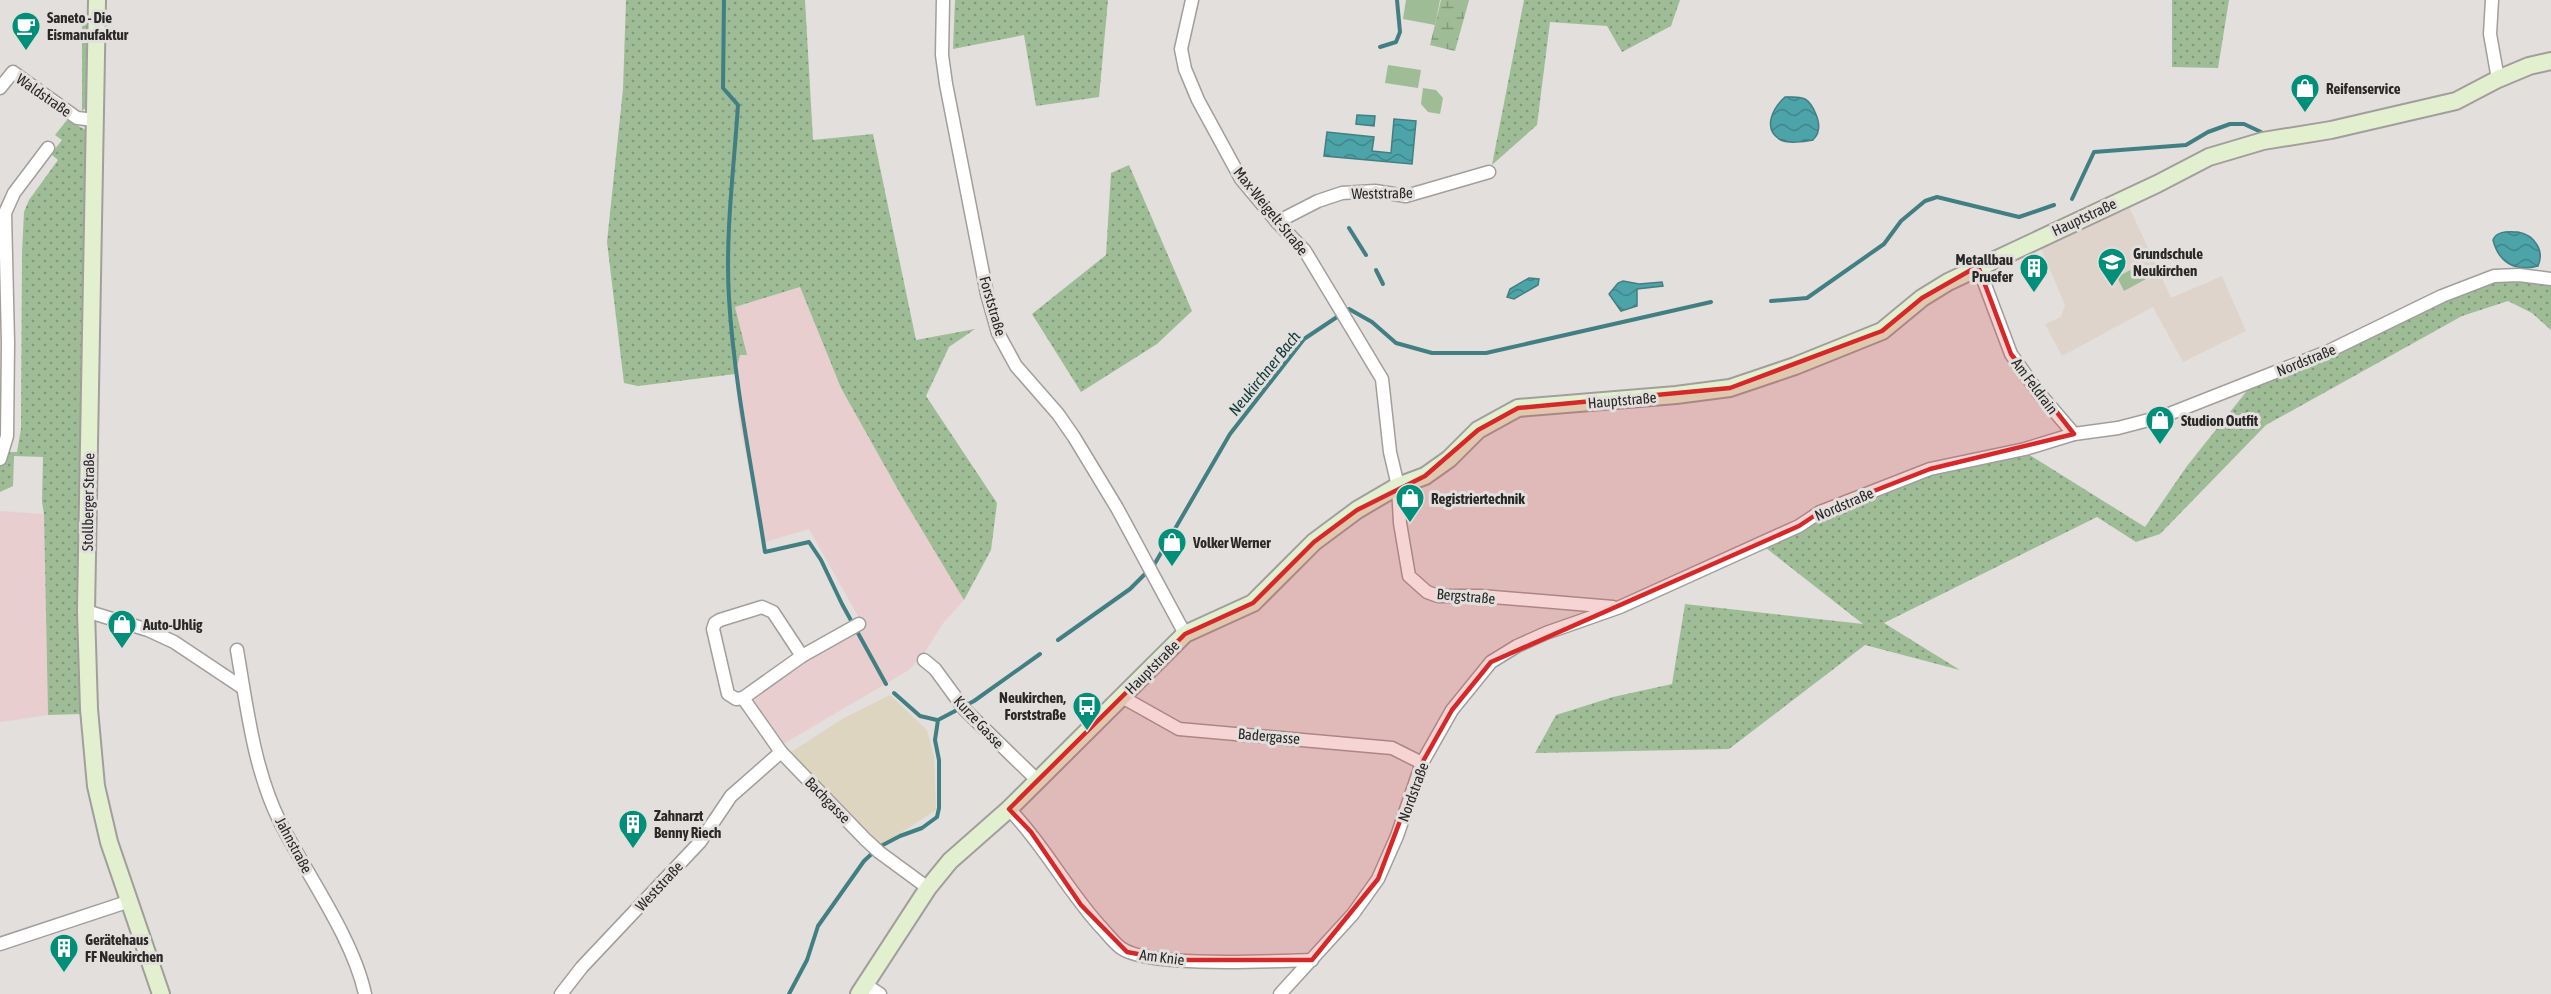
<svg xmlns="http://www.w3.org/2000/svg" width="2551" height="994" font-family="'Asap Condensed',sans-serif">
	<defs>
		<pattern id="grass-dots" width="8" height="8" patternUnits="userSpaceOnUse" patternTransform="scale(1.5)"><rect width="8" height="8" fill="#9ebc96"/><path d="M2 2h.1M6 6h.1" fill="none" stroke="#81997a" stroke-width="1.8" stroke-linecap="round"/></pattern>
		<pattern id="wetland-marsh" width="20" height="14" patternUnits="userSpaceOnUse" patternTransform="scale(1.5)"><rect width="20" height="14" fill="#9ebc96"/><path d="M1 5h8M5 5V1M11 12h8M15 12V8" fill="none" stroke="#81997a"/></pattern>
		<pattern id="water-waves" width="16" height="10" patternUnits="userSpaceOnUse" patternTransform="scale(1.5)"><rect width="16" height="10" fill="#4ca4a9"/><path d="M0 5q4-4 8 0t8 0" fill="none" stroke="#3f868a"/></pattern>
	</defs>
	<rect width="100%" height="100%" fill="#e2dfdc"/>
	<path fill="#ded5c0" d="M890 695 927 730 934 757 936 810 879 847 788 754 844 718Z"/>
	<g fill="#e9cecf">
		<path d="M800 287 841 388 901 495 964 600 944 622 923 655 909 670 780 746 752 698 862 623 809 529 765 542 740 426 735 374 740 354 746 355 735 307Z"/>
		<path d="M0 511 44 514 48 715 0 722Z"/>
	</g>
	<path fill="#ded4cc" d="M2129 207 2171 298 2222 276 2246 331 2183 362 2153 307 2062 356 2045 324 2061 317 2065 305 2040 246Z"/>
	<g fill="url(#grass-dots)">
		<path d="M626 0H805L813 140 873 134 916 340 975 329 949 347 926 396 997 503 991 550 964 600 901 495 841 388 800 287 735 307 747 355H740L735 374 638 386 624 383 607 242 623 89Z"/>
		<path d="M955 0H1108L1099 97 1036 106 1024 35 953 49Z"/>
		<path d="M1524 0H1680L1671 26 1622 52 1607 26 1550 22 1537 125 1492 165Z"/>
		<path d="M2172 0H2229L2218 68 2172 67Z"/>
		<path d="M82 17H90L88 106 82 111Z"/>
		<path d="M67 120 86 130 79 590 81 714 48 715 44 514 42 502 43 457 14 456 13 486 0 492V466L9 452H17L21 429 22 253 24 212 29 200 58 160 51 154 62 140 55 135Z"/>
		<path d="M1129 165 1192 311 1157 344 1081 392 1032 314 1106 255 1111 173Z"/>
		<path d="M2542 280 2551 282V330L2532 313 2508 301 2462 316 2266 425 2160 534 2136 542 2097 517 1884 623 1960 670 1865 645 1729 749 1535 753 1556 715 1613 697 1672 684 1685 604 1863 624 1766 548 1848 505 1929 475 2025 452 2145 527 2187 466 2250 387 2442 299 2496 281Z"/>
	</g>
	<path fill="url(#wetland-marsh)" d="M1441 0H1469L1455 51 1430 45Z"/>
	<g fill="#9ebc96">
		<path d="M1406 0H1440L1435 25 1403 19Z"/>
		<path d="M1388 65 1421 70 1418 88 1385 83Z"/>
		<path d="M1423 88 1436 90 1443 98 1440 114 1428 112 1421 104Z"/>
		<path d="M2140 265 2146 279 2124 291 2117 277Z"/>
	</g>
	<g fill="url(#water-waves)" stroke="#427f82" stroke-width="1.5">
		<path d="M1785 97C1791 97 1799 96 1805 99 1813 104 1821 122 1818 131 1818 135 1815 137 1813 140 1804 142 1787 144 1779 139 1762 127 1774 107 1785 97Z"/>
		<path d="M1357 115 1375 116 1374 126 1356 124Z"/>
		<path d="M1394 119 1416 121 1412 164 1324 156 1327 132 1374 137 1372 151 1391 153Z"/>
		<path d="M2518 232C2534 235 2545 250 2538 266 2515 272 2499 263 2493 240 2497 230 2509 232 2518 232Z"/>
		<path d="M1529 278 1539 279 1538 285 1514 299 1507 297 1510 289Z"/>
		<path d="M1623 281 1639 284 1662 282 1663 286 1637 289V306L1621 311 1609 294 1618 283Z"/>
	</g>
	<g fill="none" stroke-linecap="round" stroke-linejoin="round">
		<g stroke="#427f82" stroke-width="4">
			<path d="M724 0 723 88 738 105C734 168 725 235 729 298 734 383 752 467 765 552L809 542 821 560 842 604 886 684"/>
			<path d="M1380 47 1396 42 1400 32 1397 0"/>
			<path d="M2072 199 2094 152 2186 145 2208 132 2230 124H2244L2261 132"/>
			<path d="M1349 228 1366 255"/>
			<path d="M1376 270 1383 284"/>
			<path d="M1771 301 1807 298 1884 244 1901 221 1925 201 1937 197 2019 217 2054 205"/>
			<path d="M1058 640 1130 589 1154 565 1230 434 1304 339 1349 309 1372 322 1396 343 1432 353H1486L1711 302"/>
			<path d="M894 693 920 716 937 720"/>
			<path d="M789 994 807 960 818 926 864 861 879 847 900 836 922 828 937 817 939 808V760L935 740 938 720 974 701 1040 654"/>
		</g>
		<g stroke="#a29e9c" stroke-width="15">
			<g id="street">
				<path d="M943 0 942 55 946 84 987 294 998 333 1016 366 1058 414 1074 437 1117 508 1185 634"/>
				<path d="M1192 0 1181 49 1185 69 1198 100 1241 179 1277 222 1305 251 1382 379 1390 452 1398 486 1400 523 1409 576 1427 592 1438 596H1481L1613 607"/>
				<path d="M2492 0 2490 34 2498 79"/>
				<path d="M0 88 13 72 77 118 95 120"/>
				<path d="M1277 222 1318 201 1342 193 1375 191 1406 196 1489 172"/>
				<path d="M1978 266 2011 354 2038 392 2074 434"/>
				<path d="M0 459 7 436 8 343 5 213 14 193 48 148"/>
				<path d="M86 611 148 630 174 642 243 688"/>
				<path d="M859 624 802 656 743 698 781 752 865 839 879 852 928 888"/>
				<path d="M237 650C247 708 254 770 280 822 307 875 353 938 365 994"/>
				<path d="M924 660 935 669 965 710 1038 781"/>
				<path d="M1122 697 1179 729 1392 748 1422 763"/>
				<path d="M743 698 736 699 728 694 713 629 715 623 720 620 762 607 773 612 802 656"/>
				<path d="M1009 809C1043 844 1066 888 1099 925 1106 932 1113 942 1121 948 1148 968 1274 961 1312 960"/>
				<path d="M0 944 130 901"/>
				<path d="M866 985 880 994"/>
				<path d="M561 994 582 967 700 842 731 796 781 752"/>
				<path d="M1280 994 1353 914 1378 879 1397 836 1422 763 1452 710 1491 662 1517 646 1546 633 1620 607 1799 526 1820 512 1930 469 2025 449 2074 434 2118 428 2164 416 2329 351 2442 296 2494 276 2519 275 2551 279"/>
			</g>
		</g>
		<g stroke="#a29e9c" stroke-width="20">
			<g id="secondary">
				<path d="M97 0 86 611 89 709 96 786 109 842 161 994"/>
				<path d="M859 994 928 888 950 861 1009 809 1185 634 1253 603 1314 542 1357 510 1398 486 1425 476 1449 459 1478 430 1518 408 1676 395 1730 388 1795 366 1882 331 1922 298 1948 282 2157 184 2209 157 2263 141 2331 130 2456 101 2498 79 2529 66 2551 61"/>
			</g>
		</g>
		<use href="#street" stroke="#fff" stroke-width="12"/>
		<use href="#secondary" stroke="#e2f0d0" stroke-width="16"/>
	</g>
	<path fill="#d62828" fill-opacity="0.2" stroke="#d62828" stroke-width="4.5" stroke-linejoin="round" d="M1978 266 2011 354 2074 434 1930 469 1820 512 1799 526 1491 662 1452 710 1422 763 1378 879 1312 960H1170L1127 952 1081 905 1031 832 1009 809 1185 634 1253 603 1314 542 1357 510 1425 476 1478 430 1518 408 1730 388 1882 331 1922 298Z"/>
	<defs>
		<g id="cafe-pin" transform="scale(1.5)"><path d="M0 17L-7.5 6A9.5 9.5 0 1 1 7.5 6Z" fill="#018f79" stroke="#e2dfdc"/><path d="M-5.5-4.5H6V0H3Q3 3.5 0 3.5H-2.5Q-5.5 3.5-5.5 0ZM3-3.2v2h1.7v-2ZM-6 4.5H4V6H-6Z" fill="#fff"/></g>
		<g id="shop-pin" transform="scale(1.5)"><path d="M0 17L-7.5 6A9.5 9.5 0 1 1 7.5 6Z" fill="#018f79" stroke="#e2dfdc"/><path d="M-5-2.5h2.3a2.7 3.5 0 0 1 5.4 0H5L5.5 6h-11ZM-1.5-2.5h3a1.5 2.3 0 0 0-3 0Z" fill="#fff"/></g>
		<g id="school-pin" transform="scale(1.5)"><path d="M0 17L-7.5 6A9.5 9.5 0 1 1 7.5 6Z" fill="#018f79" stroke="#e2dfdc"/><path d="M0-5L7-2L0 1L-7-2ZM-4 1L0 2.5L4 1V4Q0 6-4 4Z" fill="#fff"/></g>
		<g id="building-pin" transform="scale(1.5)"><path d="M0 17L-7.5 6A9.5 9.5 0 1 1 7.5 6Z" fill="#018f79" stroke="#e2dfdc"/><path d="M-4-6H4V6H1V3H-1V6H-4ZM-2.5-4.3h1.7v1.8h-1.7ZM.8-4.3h1.7v1.8H.8ZM-2.5-1h1.7V.8h-1.7ZM.8-1h1.7V.8H.8Z" fill="#fff"/></g>
		<g id="bus-pin" transform="scale(1.5)"><path d="M0 17L-7.5 6A9.5 9.5 0 1 1 7.5 6Z" fill="#018f79" stroke="#e2dfdc"/><path d="M-5-6H5V4H4V6H2V4H-2V6H-4V4H-5ZM-3.5-4V0h7V-4ZM-3.5 1.2v1.5H-2V1.2ZM2 1.2v1.5H3.5V1.2Z" fill="#fff"/></g>
	</defs>
	<g fill-rule="evenodd">
		<use href="#cafe-pin" x="26" y="26"/>
		<use href="#shop-pin" x="2305" y="88"/>
		<use href="#school-pin" x="2112" y="262"/>
		<use href="#building-pin" x="2034" y="268"/>
		<use href="#shop-pin" x="2160" y="420"/>
		<use href="#shop-pin" x="1410" y="498"/>
		<use href="#shop-pin" x="1172" y="542"/>
		<use href="#shop-pin" x="122" y="624"/>
		<use href="#bus-pin" x="1087" y="706"/>
		<use href="#building-pin" x="633" y="824"/>
		<use href="#building-pin" x="64" y="948"/>
	</g>
	<g text-anchor="middle" dominant-baseline="central" stroke-width="6" stroke-linejoin="round" paint-order="stroke">
		<g font-size="15" font-weight="bold" fill="#2a2928" stroke="#e2dfdc" text-anchor="start">
			<text x="47" y="17">Saneto - Die<tspan x="47" dy="17">Eismanufaktur</tspan></text>
			<text x="2326" y="88">Reifenservice</text>
			<text x="2133" y="253">Grundschule<tspan x="2133" dy="17">Neukirchen</tspan></text>
			<text x="2013" y="259" text-anchor="end">Metallbau<tspan x="2013" dy="17">Pruefer</tspan></text>
			<text x="2181" y="420">Studion Outfit</text>
			<text x="1431" y="498">Registriertechnik</text>
			<text x="1193" y="542">Volker Werner</text>
			<text x="143" y="624">Auto-Uhlig</text>
			<text x="1066" y="697" text-anchor="end">Neukirchen,<tspan x="1066" dy="17">Forststraße</tspan></text>
			<text x="654" y="815">Zahnarzt<tspan x="654" dy="17">Benny Riech</tspan></text>
			<text x="85" y="939">Gerätehaus<tspan x="85" dy="17">FF Neukirchen</tspan></text>
		</g>
		<g font-size="15" fill="#2a2928" stroke="#e2dfdc">
			<text transform="translate(44 95) rotate(35)">Waldstraße</text>
			<text transform="translate(1382 193) rotate(-1)">Weststraße</text>
			<text transform="translate(1271 211) rotate(51)">Max-Weigelt-Straße</text>
			<text transform="translate(2084 217) rotate(-25)">Hauptstraße</text>
			<text transform="translate(993 306) rotate(74)">Forststraße</text>
			<text transform="translate(2306 360) rotate(-22)">Nordstraße</text>
			<text transform="translate(2035 386) rotate(53)">Am Feldrain</text>
			<text transform="translate(1622 400) rotate(-5)">Hauptstraße</text>
			<text transform="translate(88 502) rotate(-89)">Stollberger Straße</text>
			<text transform="translate(1844 504) rotate(-23)">Nordstraße</text>
			<text transform="translate(1466 596) rotate(5)">Bergstraße</text>
			<text transform="translate(1152 667) rotate(-45)">Hauptstraße</text>
			<text transform="translate(979 722) rotate(47)">Kurze Gasse</text>
			<text transform="translate(1269 736) rotate(5)">Badergasse</text>
			<text transform="translate(1413 792) rotate(-70)">Nordstraße</text>
			<text transform="translate(828 800) rotate(46)">Bachgasse</text>
			<text transform="translate(294 845) rotate(62)">Jahnstraße</text>
			<text transform="translate(659 886) rotate(-47)">Weststraße</text>
			<text transform="translate(1162 957) rotate(7)">Am Knie</text>
		</g>
		<g font-size="16" font-style="italic" fill="#103a3d" stroke="#e2dfdc">
			<text transform="translate(1264 373) rotate(-51)">Neukirchner Bach</text>
		</g>
	</g>
</svg>
